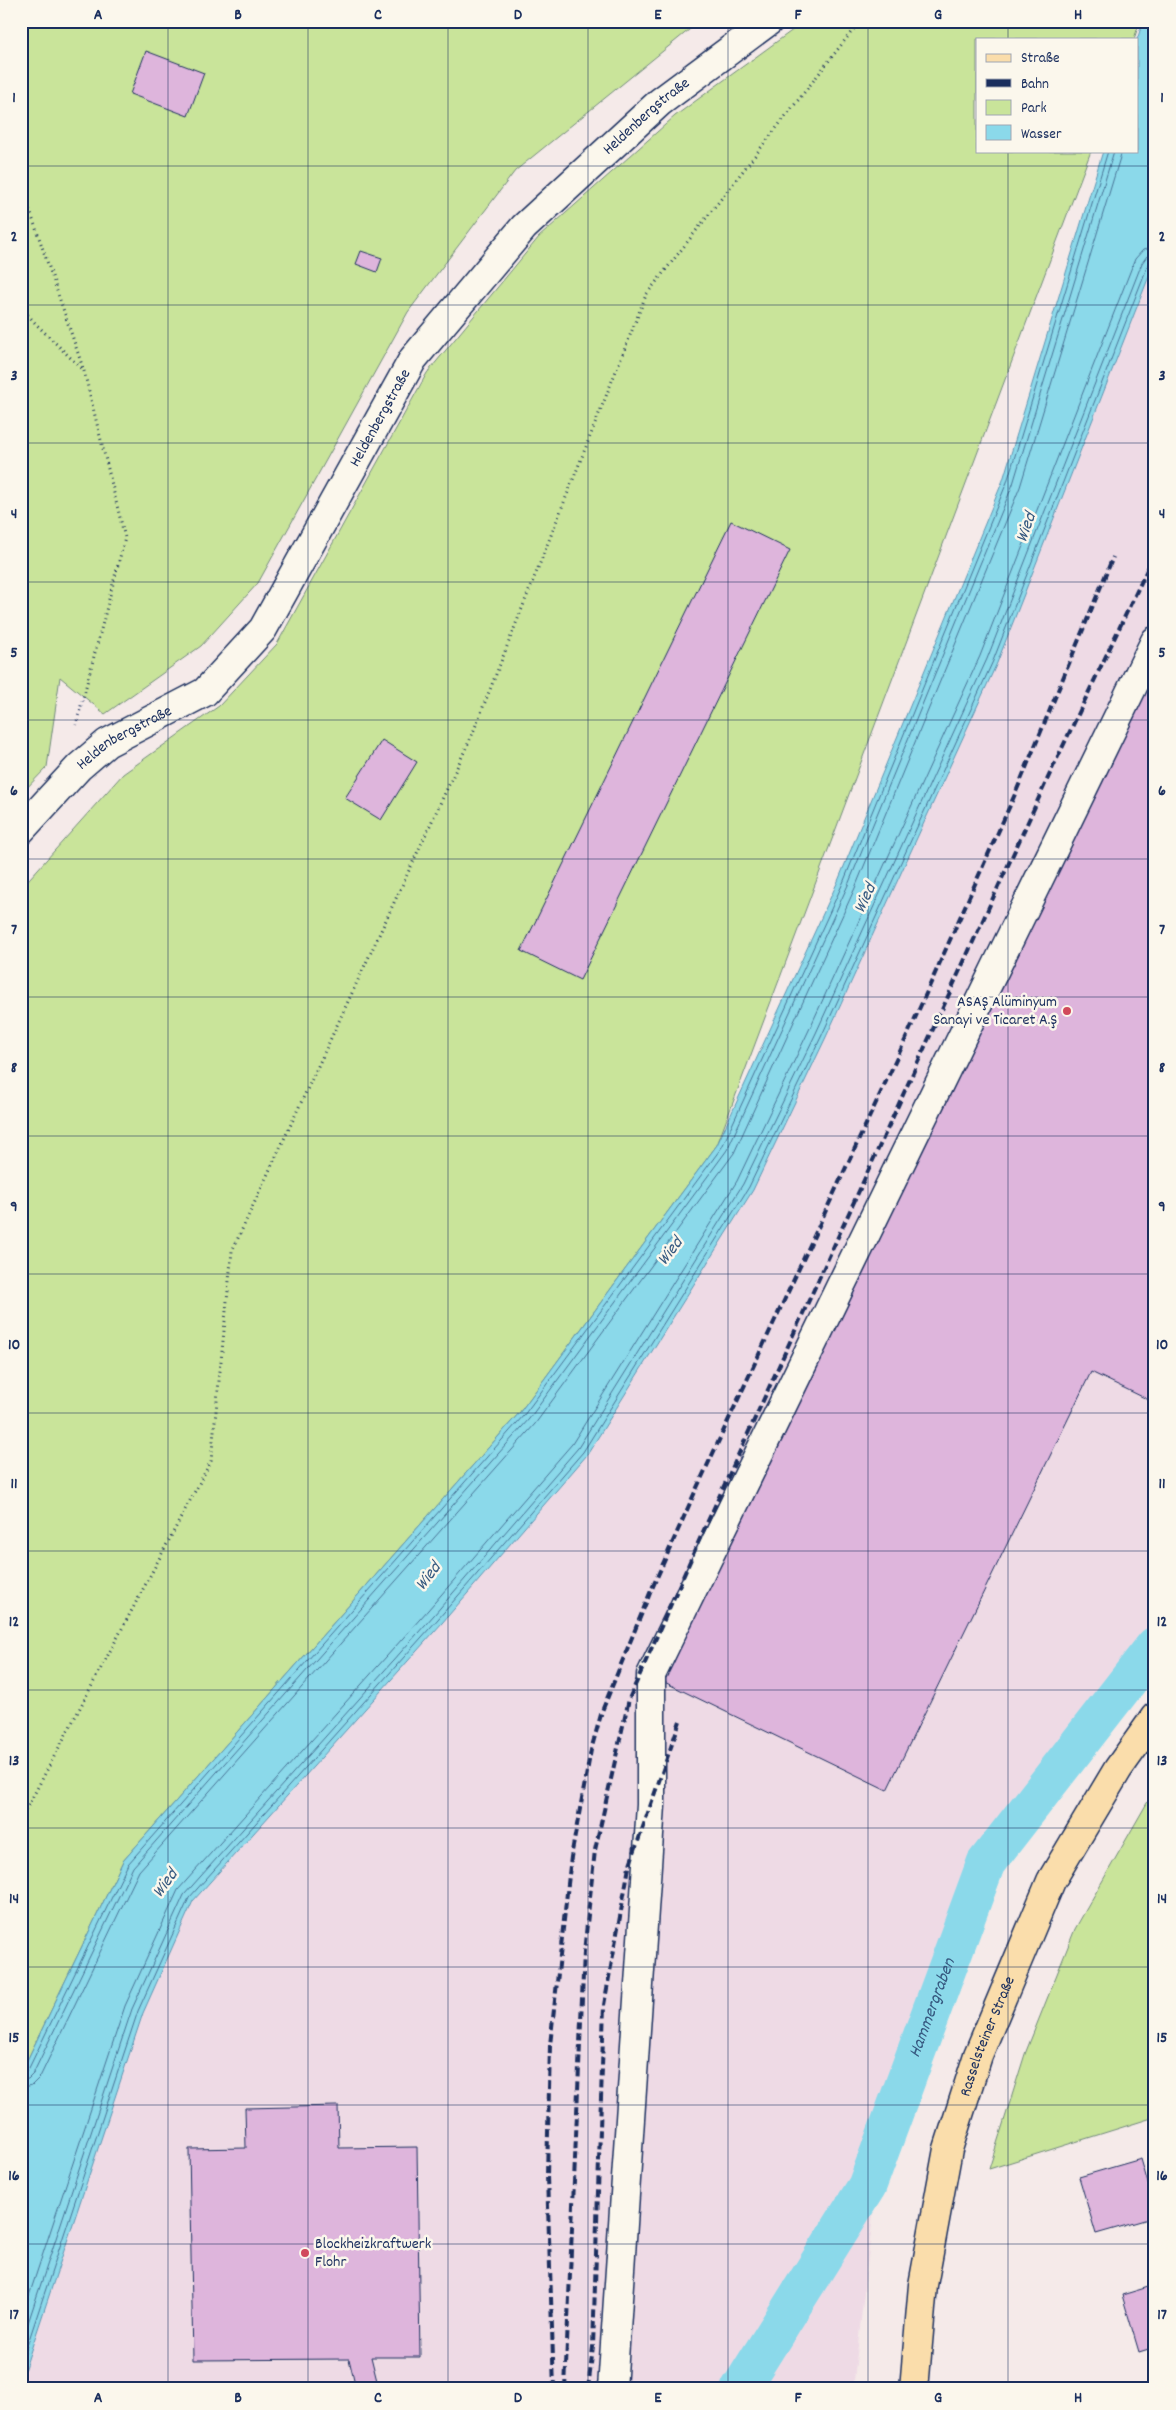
<svg xmlns="http://www.w3.org/2000/svg" width="1176" height="2410" font-family="Dekko,sans-serif">
	<rect width="100%" height="100%" fill="#f5eae9"/>
	<filter id="ink" filterUnits="userSpaceOnUse"><feTurbulence type="fractalNoise" baseFrequency=".02" numOctaves="2"/><feDisplacementMap in="SourceGraphic" scale="10" xChannelSelector="R" yChannelSelector="G"/><feConvolveMatrix kernelMatrix="1 2 1 2 8 2 1 2 1" color-interpolation-filters="sRGB"/></filter>
	<g filter="url(#ink)">
		<path fill="#eedae5" d="M1155 261V1663L1004 1862 874 2205 853 2389H21V2380L143 2013 193 1901 442 1623 587 1455 753 1190 826 1037 997 663Z"/>
		<g fill="#c9e49a" stroke="#728a7c">
			<path d="M21 21H700L515 171 408 312 258 583 201 646 105 714 60 677 47 767 21 794Z"/>
			<path d="M805 21H1140L1134 39H977V151H1091L717 1145 520 1412 123 1861 21 2073V888L123 774 219 706 277 644 427 373 539 237 675 116Z"/>
			<path d="M1155 1793V2117L989 2169 1025 2054 1075 1929 1147 1803Z"/>
		</g>
		<path fill="#8bd9ea" stroke="#5e95b2" d="M1143 21H1155V261L997 663 826 1037 753 1190 587 1455 442 1623 193 1901 143 2013 21 2380V2073L123 1861 520 1412 717 1145 838 881 1003 480 1103 151H1137V40Z"/>
		<g fill="none" stroke-linecap="round" stroke-linejoin="round">
			<g stroke="#487396" stroke-width="1">
				<path d="M21 2074 28 2070 128 1864 524 1415 722 1147 843 883 1007 482 1108 151"/>
				<path d="M21 2080 28 2079 33 2074 133 1867 529 1419 727 1150 848 885 1013 484 1114 151"/>
				<path d="M21 2088 32 2085 40 2077 139 1871 535 1424 734 1153 855 888 1020 487 1122 151"/>
				<path d="M21 2320 125 2006 178 1890 428 1610 572 1444 737 1181 809 1030 980 656 1135 259 1143 250 1155 247"/>
				<path d="M21 2344 132 2009 184 1895 434 1615 578 1448 743 1184 816 1033 987 659 1142 263 1147 256 1155 255"/>
				<path d="M21 2364 138 2011 189 1898 438 1619 583 1452 749 1187 822 1035 993 661 1148 265 1155 261"/>
			</g>
			<path stroke="#8bd9ea" stroke-width="39" id="s1" d="M740 2389 867 2186 986 1863 1155 1646"/>
		</g>
		<g fill="#deb5dc" stroke="#1b2f5e">
			<path d="M146 51 204 73 188 116 130 94Z"/>
			<path d="M361 251 382 258 377 272 356 264Z"/>
			<path d="M731 521 790 550 580 980 521 951Z"/>
			<path d="M1155 651V1403L1091 1372 887 1790 654 1677Z"/>
			<path d="M382 740 417 762 381 820 345 798Z"/>
			<path d="M338 2106 339 2148 417 2147 420 2357H371L379 2389H356L349 2359 193 2360 189 2149 246 2148 245 2108Z"/>
			<path d="M1141 2159 1155 2208V2217L1096 2234 1079 2177Z"/>
			<path d="M1155 2285V2347L1139 2352 1122 2295Z"/>
		</g>
		<g fill="none" stroke-linecap="round" stroke-linejoin="round">
			<g stroke="#1b2f5e" stroke-width="31">
				<g id="minor">
					<path id="s2" d="M21 830 79 767 107 743 205 692 263 629 413 359 524 227 660 102 769 21"/>
					<path d="M612 2389 651 1805V1675L1155 641"/>
				</g>
			</g>
			<g stroke="#1b2f5e" stroke-width="31">
				<g id="major">
					<path id="s3" d="M914 2389 923 2285 948 2149 978 2055 1051 1881 1118 1769 1155 1717"/>
				</g>
			</g>
			<g stroke="#1b2f5e" stroke-width="3" stroke-dasharray="1 4" stroke-linecap="butt">
				<path d="M21 199 27 202 84 371 125 538 76 725"/>
				<path d="M21 307 36 324 83 370"/>
				<path d="M21 1819 211 1461 232 1251 472 735 646 295 860 21"/>
			</g>
			<use href="#minor" stroke="#fbf7ec" stroke-width="28"/>
			<use href="#major" stroke="#faddab" stroke-width="28"/>
			<g stroke="#1b2f5e" stroke-width="4" stroke-dasharray="8 4" stroke-linecap="butt">
				<path d="M554 2389 547 2176 550 2045 571 1857 591 1750 602 1711 650 1593 695 1492 908 1034 1016 792 1113 557"/>
				<path d="M565 2389 584 1952 595 1850 629 1699 702 1534 1053 767 1155 553"/>
				<path d="M588 2389 593 2347 604 2005 629 1867 680 1721"/>
			</g>
		</g>
	</g>
	<path fill="none" stroke="#1b2f5e" stroke-width="1" stroke-opacity="0.55" d="M168 21V2389M308 21V2389M448 21V2389M588 21V2389M728 21V2389M868 21V2389M1008 21V39M1008 151V2389M21 166H1155M21 305H1155M21 443H1155M21 582H1155M21 720H1155M21 859H1155M21 997H1155M21 1136H1155M21 1274H1155M21 1413H1155M21 1551H1155M21 1690H1155M21 1828H1155M21 1967H1155M21 2105H1155M21 2244H1155"/>
	<g fill="#d1495b" stroke="#fbf7ec" stroke-width="2">
		<circle cx="1067" cy="1011" r="5"/>
		<circle cx="305" cy="2253" r="5"/>
	</g>
	<g text-anchor="middle" dominant-baseline="central" stroke-width="5" stroke-linejoin="round" paint-order="stroke">
		<g font-size="16" fill="#1b2f5e" stroke="#fbf7ec">
			<text stroke="none"><textPath href="#s2" startOffset="965">Heldenbergstraße</textPath></text>
			<text stroke="none"><textPath href="#s2" startOffset="560">Heldenbergstraße</textPath></text>
			<text stroke="none"><textPath href="#s2" startOffset="140">Heldenbergstraße</textPath></text>
			<text stroke="none"><textPath href="#s3" startOffset="362">Rasselsteiner Straße</textPath></text>
		</g>
		<g font-size="16" fill="#1b2f5e" stroke="#fbf7ec" text-anchor="end">
			<text x="1057" y="1002">ASAŞ Alüminyum<tspan x="1057" dy="18">Sanayi ve Ticaret A.Ş</tspan></text>
			<text x="315" y="2244" text-anchor="start">Blockheizkraftwerk<tspan x="315" dy="18">Flohr</tspan></text>
		</g>
		<g font-size="18" font-style="italic" fill="#375a81" stroke="#fbf7ec">
			<text transform="translate(1027 528) rotate(-70)">Wied</text>
			<text transform="translate(866 899) rotate(-65)">Wied</text>
			<text transform="translate(671 1252) rotate(-53)">Wied</text>
			<text transform="translate(429 1577) rotate(-53)">Wied</text>
			<text transform="translate(166 1884) rotate(-54)">Wied</text>
			<text stroke="none"><textPath href="#s1" startOffset="429">Hammergraben</textPath></text>
		</g>
	</g>
	<rect width="1176" height="2410" fill="none" stroke="#fbf7ec" stroke-width="55"/>
	<rect x="976" y="38" width="162" height="115" fill="#fbf7ec" stroke="#a1a7b3"/>
	<rect x="986" y="54" width="25" height="8" fill="#faddab" stroke="#a1a7b3"/>
	<text x="1021" y="62" font-size="15" fill="#1b2f5e">Straße</text>
	<rect x="986" y="79" width="25" height="8" fill="#1b2f5e" stroke="#a1a7b3"/>
	<text x="1021" y="88" font-size="15" fill="#1b2f5e">Bahn</text>
	<rect x="986" y="100" width="25" height="15" fill="#c9e49a" stroke="#a1a7b3"/>
	<text x="1021" y="112" font-size="15" fill="#1b2f5e">Park</text>
	<rect x="986" y="125" width="25" height="15" fill="#8bd9ea" stroke="#a1a7b3"/>
	<text x="1021" y="138" font-size="15" fill="#1b2f5e">Wasser</text>
	<rect x="28" y="28" width="1120" height="2354" fill="none" stroke="#1b2f5e" stroke-width="2"/>
	<g font-size="16" text-anchor="middle" font-weight="bold" fill="#1b2f5e">
		<text x="98" y="19">A</text>
		<text x="238" y="19">B</text>
		<text x="378" y="19">C</text>
		<text x="518" y="19">D</text>
		<text x="658" y="19">E</text>
		<text x="798" y="19">F</text>
		<text x="938" y="19">G</text>
		<text x="1078" y="19">H</text>
		<text x="14" y="102">1</text>
		<text x="1162" y="102">1</text>
		<text x="14" y="241">2</text>
		<text x="1162" y="241">2</text>
		<text x="14" y="380">3</text>
		<text x="1162" y="380">3</text>
		<text x="14" y="518">4</text>
		<text x="1162" y="518">4</text>
		<text x="14" y="657">5</text>
		<text x="1162" y="657">5</text>
		<text x="14" y="795">6</text>
		<text x="1162" y="795">6</text>
		<text x="14" y="934">7</text>
		<text x="1162" y="934">7</text>
		<text x="14" y="1072">8</text>
		<text x="1162" y="1072">8</text>
		<text x="14" y="1211">9</text>
		<text x="1162" y="1211">9</text>
		<text x="14" y="1349">10</text>
		<text x="1162" y="1349">10</text>
		<text x="14" y="1488">11</text>
		<text x="1162" y="1488">11</text>
		<text x="14" y="1626">12</text>
		<text x="1162" y="1626">12</text>
		<text x="14" y="1765">13</text>
		<text x="1162" y="1765">13</text>
		<text x="14" y="1903">14</text>
		<text x="1162" y="1903">14</text>
		<text x="14" y="2042">15</text>
		<text x="1162" y="2042">15</text>
		<text x="14" y="2180">16</text>
		<text x="1162" y="2180">16</text>
		<text x="14" y="2319">17</text>
		<text x="1162" y="2319">17</text>
		<text x="98" y="2402">A</text>
		<text x="238" y="2402">B</text>
		<text x="378" y="2402">C</text>
		<text x="518" y="2402">D</text>
		<text x="658" y="2402">E</text>
		<text x="798" y="2402">F</text>
		<text x="938" y="2402">G</text>
		<text x="1078" y="2402">H</text>
	</g>
</svg>
